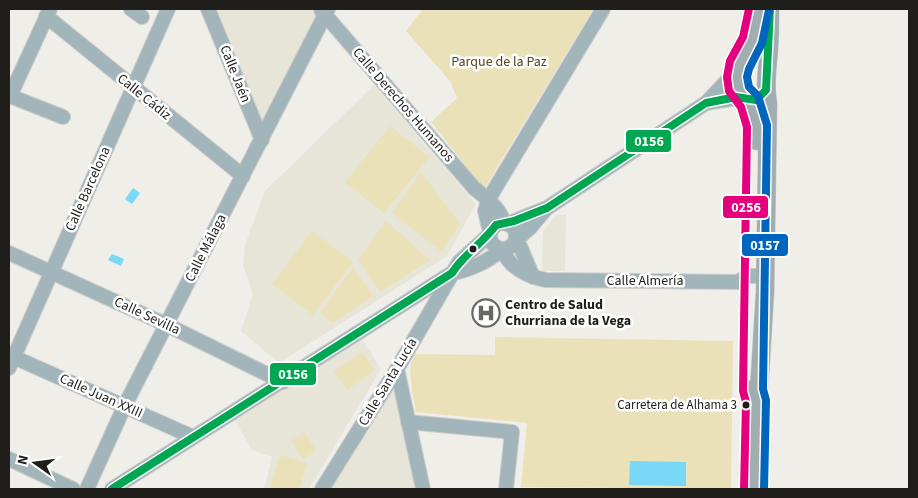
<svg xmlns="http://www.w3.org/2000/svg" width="918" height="498" font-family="'Source Sans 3',sans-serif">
	<rect width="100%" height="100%" fill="#efeee9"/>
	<g fill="#e7e4d8">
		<path d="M214 9H320L264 122 257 121Z"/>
		<path d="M374 85 476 204 447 256 279 363 241 331 253 294 243 265 245 245 265 191Z"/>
		<path d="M556 215H566L565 271H542L543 231Z"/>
		<path d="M361 338 381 369 309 489H264L272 457 252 450 235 421Z"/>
		<path d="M392 391H396L416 489H331Z"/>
	</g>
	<g fill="#eae1b9">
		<path d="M423 9H593L484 189 431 122 457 98 450 81 406 31Z"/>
		<path d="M390 126 429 157 384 213 345 182Z"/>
		<path d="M421 172 460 224 442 252 392 213Z"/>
		<path d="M386 221 430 260 380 292 358 260Z"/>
		<path d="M312 231 353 262 313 315 272 284Z"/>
		<path d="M353 267 373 296 332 323 320 313Z"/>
		<path d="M495 337 733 341 731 489 521 487 527 423 416 412C414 398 405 365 415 354L495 355Z"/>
		<path d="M362 352 375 370 347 390 334 371Z"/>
		<path d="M304 432 316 450 303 459 291 441Z"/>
		<path d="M280 455 307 464 299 489H269Z"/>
	</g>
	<g fill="#79d8f6">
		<path d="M133 188 140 193 132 204 125 199Z"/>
		<path d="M112 254 124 259 121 266 108 260Z"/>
		<path d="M630 461 686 462V486L629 485Z"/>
	</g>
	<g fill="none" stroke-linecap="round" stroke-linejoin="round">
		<g stroke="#cdccc9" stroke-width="16">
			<g id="minor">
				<path d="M50 9 10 96 63 117"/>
				<path d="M131 9 142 17"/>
				<path d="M208 9 262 140"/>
				<path d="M321 10 474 188C486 198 500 208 504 223"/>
				<path d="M46 16 243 176"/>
				<path d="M706 103 738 69"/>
				<circle cx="503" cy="236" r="13"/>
				<path d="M507 224 547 208 706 103 743 97"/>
				<path d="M490 232 485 211 488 200 603 9"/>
				<path d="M516 240 530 228 545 210"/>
				<path d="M515 242 520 246 533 277"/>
				<path d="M503 250C508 267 529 277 546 280L738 282 747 276H755"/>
				<path d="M9 253 167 325 283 382"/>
				<path d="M9 355 193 437"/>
				<path d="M9 368 168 9"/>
				<path d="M397 369 423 489"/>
				<path d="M408 422 512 432 506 489"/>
				<path d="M9 459 73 489"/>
				<path d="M87 489 124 407 328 9"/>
				<path d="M112 489 452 273C468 271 489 261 501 250"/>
				<path d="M322 489 397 369 459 262 489 235"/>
			</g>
		</g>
		<g stroke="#cdccc9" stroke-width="19">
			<g id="major">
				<path d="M759 9C758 23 755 38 749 51 739 69 731 77 743 97L749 100 759 98"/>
				<path d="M749 100 755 113 757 141"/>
				<path d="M753 389 756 400 754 489"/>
				<path d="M756 400 759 391 765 292 768 103C764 83 768 67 769 48 770 35 770 22 770 9"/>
			</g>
		</g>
		<use href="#minor" stroke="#a2b5bb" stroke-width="14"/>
		<use href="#major" stroke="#a0aeb2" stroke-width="18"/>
		<g stroke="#fff" stroke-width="11">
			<path id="bus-1" d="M112 489 452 273C464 254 483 243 496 225L514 221 547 208 706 103 736 97 756 100 766 90 770 9"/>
		</g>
		<g stroke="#fff" stroke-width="11">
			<path id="bus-2" d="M764 489 766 400 763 389 767 125 758 96 749 87 747 77 749 69 762 43 769 10"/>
		</g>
		<g stroke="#fff" stroke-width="11">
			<path id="bus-3" d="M744 489 746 402 743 391 747 127 741 107 729 91 727 77 730 61 743 37 749 9"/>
		</g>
		<use href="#bus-1" stroke="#00a651" stroke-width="8"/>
		<use href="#bus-2" stroke="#0065bd" stroke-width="8"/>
		<use href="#bus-3" stroke="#e5007d" stroke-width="8"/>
	</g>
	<defs>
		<g id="hospital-ring" transform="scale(1.4375)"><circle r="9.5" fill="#fff" stroke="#686763" stroke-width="1.5"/><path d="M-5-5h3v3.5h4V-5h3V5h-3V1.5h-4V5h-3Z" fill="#686763"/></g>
	</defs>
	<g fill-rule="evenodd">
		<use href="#hospital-ring" x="486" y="313"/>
	</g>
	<g fill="#1f1e1b" stroke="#fff" stroke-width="2">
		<circle cx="473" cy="249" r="4.5"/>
		<circle cx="746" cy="405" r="4.5"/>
	</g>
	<g text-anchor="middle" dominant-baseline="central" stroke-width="5" stroke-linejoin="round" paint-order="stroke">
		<g font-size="13" fill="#1f1e1b" stroke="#fff" text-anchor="end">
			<text x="737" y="405">Carretera de Alhama 3</text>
		</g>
		<g font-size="14" fill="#52491c" stroke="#fff">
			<text x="499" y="62">Parque de la Paz</text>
		</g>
		<g font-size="14" fill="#1f1e1b" stroke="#fff">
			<text transform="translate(235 74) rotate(68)">Calle Jaén</text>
			<text transform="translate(144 97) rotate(39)">Calle Cádiz</text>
			<text transform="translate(403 105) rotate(49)">Calle Derechos Humanos</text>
			<text transform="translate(88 189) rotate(-66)">Calle Barcelona</text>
			<text transform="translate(206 248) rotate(-63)">Calle Málaga</text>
			<text x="645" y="281">Calle Almería</text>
			<text transform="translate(147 316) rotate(25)">Calle Sevilla</text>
			<text transform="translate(388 382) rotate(-59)">Calle Santa Lucía</text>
			<text transform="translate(101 396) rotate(24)">Calle Juan XXIII</text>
		</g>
		<g font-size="14" font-weight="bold" fill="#1f1e1b" stroke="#fff" text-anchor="start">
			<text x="505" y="305">Centro de Salud<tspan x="505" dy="16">Churriana de la Vega</tspan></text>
		</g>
	</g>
	<g stroke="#fff" stroke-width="2">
		<rect x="625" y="129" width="47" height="24" rx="5" fill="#00a651"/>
		<rect x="722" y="195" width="47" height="24" rx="5" fill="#e5007d"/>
		<rect x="741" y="233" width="48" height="24" rx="5" fill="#0065bd"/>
		<rect x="269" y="362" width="48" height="24" rx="5" fill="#00a651"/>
	</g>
	<g font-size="14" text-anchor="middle" font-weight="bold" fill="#fff">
		<text x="649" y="146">0156</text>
		<text x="746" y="212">0256</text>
		<text x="765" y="250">0157</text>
		<text x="293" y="379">0156</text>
	</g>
	<rect width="918" height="498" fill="none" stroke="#1f1e1b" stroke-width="20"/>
	<g transform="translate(35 463) rotate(284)" stroke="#ffffff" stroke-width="4" paint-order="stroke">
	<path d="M0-4L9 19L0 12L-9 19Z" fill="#1f1e1b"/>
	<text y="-8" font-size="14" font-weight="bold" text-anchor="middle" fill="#1f1e1b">N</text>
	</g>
</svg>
